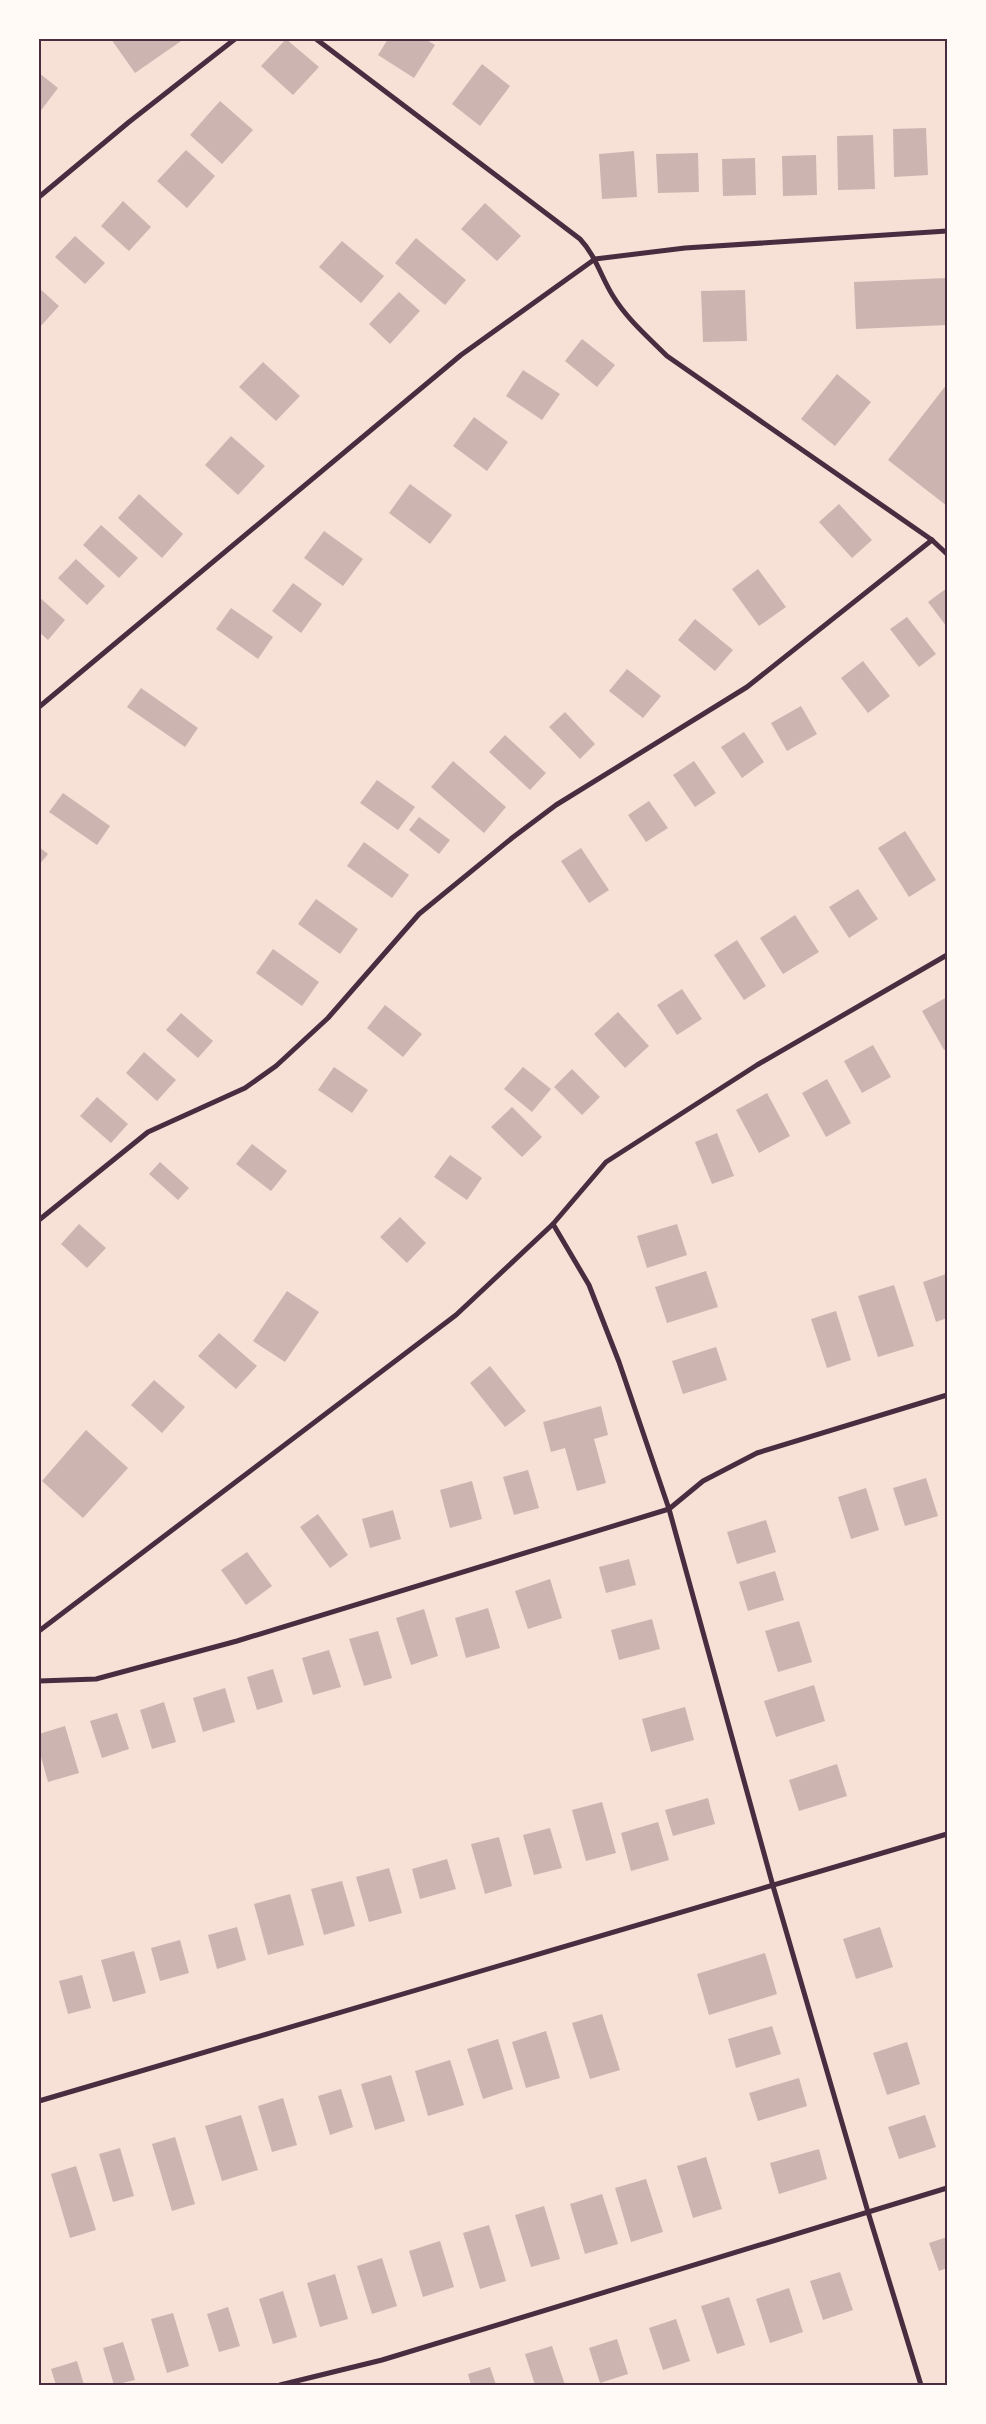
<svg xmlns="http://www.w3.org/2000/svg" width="986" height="2424" font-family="'Work Sans',sans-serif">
	<rect width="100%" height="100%" fill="#f7e1d7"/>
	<g fill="#ccb4b1">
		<path d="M111 39H184L135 73Z"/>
		<path d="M286 39 319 67 293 95 261 66Z"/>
		<path d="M388 39H425L435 45 414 78 378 55Z"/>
		<path d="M482 64 510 86 480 126 452 104Z"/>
		<path d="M39 73 58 88 39 113Z"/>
		<path d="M220 101 253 130 222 164 190 135Z"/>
		<path d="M926 128 928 175 894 177 893 129Z"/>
		<path d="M873 135 875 189 838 190 837 136Z"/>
		<path d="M186 150 215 176 187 208 157 181Z"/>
		<path d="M634 151 637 197 602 199 599 154Z"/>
		<path d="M698 153 699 192 658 193 656 154Z"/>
		<path d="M816 155 817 195 783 196 782 156Z"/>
		<path d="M755 158 756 195 723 196 722 159Z"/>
		<path d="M123 201 151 227 129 251 101 226Z"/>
		<path d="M485 203 521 236 497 261 461 229Z"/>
		<path d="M75 236 105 263 85 284 55 257Z"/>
		<path d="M416 238 466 280 445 305 395 263Z"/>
		<path d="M342 241 384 276 361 303 319 267Z"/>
		<path d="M947 278V325L856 329 854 282Z"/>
		<path d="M39 288 59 306 39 328Z"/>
		<path d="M745 290 747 341 703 342 701 291Z"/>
		<path d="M399 292 420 311 390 344 369 324Z"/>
		<path d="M582 339 615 365 597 387 565 361Z"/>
		<path d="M263 362 300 396 276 421 239 387Z"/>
		<path d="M523 370 560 394 542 420 506 396Z"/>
		<path d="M837 374 871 402 835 446 801 419Z"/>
		<path d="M947 384V506L888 460Z"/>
		<path d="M474 417 508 442 487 471 453 446Z"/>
		<path d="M231 436 265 466 238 495 205 465Z"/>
		<path d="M410 484 452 515 430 544 389 513Z"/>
		<path d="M139 494 183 534 162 558 118 518Z"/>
		<path d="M839 504 872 540 852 558 819 522Z"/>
		<path d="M101 525 138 558 119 578 83 545Z"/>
		<path d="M324 531 363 559 343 586 304 558Z"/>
		<path d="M76 559 105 586 87 605 58 578Z"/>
		<path d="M758 569 786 607 759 626 732 589Z"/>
		<path d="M293 583 322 604 301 633 272 611Z"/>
		<path d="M947 588V627L928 602Z"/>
		<path d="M39 597 65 620 48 640 39 632Z"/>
		<path d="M231 608 273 637 258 659 216 629Z"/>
		<path d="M907 617 936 654 919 667 890 629Z"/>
		<path d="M695 619 733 650 715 671 678 640Z"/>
		<path d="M863 661 890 696 868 713 841 678Z"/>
		<path d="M627 669 661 696 643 718 609 691Z"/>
		<path d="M141 688 198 728 185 747 127 707Z"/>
		<path d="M801 706 817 734 787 751 771 723Z"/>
		<path d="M565 712 595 744 580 759 549 727Z"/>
		<path d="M744 732 764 762 742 778 721 747Z"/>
		<path d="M505 735 546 773 530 790 489 752Z"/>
		<path d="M453 761 506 807 484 833 431 787Z"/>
		<path d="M694 761 716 793 695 807 673 775Z"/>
		<path d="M377 780 415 807 398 830 360 803Z"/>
		<path d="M63 793 110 826 97 845 49 812Z"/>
		<path d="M649 801 668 828 646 842 628 815Z"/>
		<path d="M419 817 450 840 439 854 409 830Z"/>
		<path d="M905 831 936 880 909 897 878 848Z"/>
		<path d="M364 842 409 875 392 898 347 866Z"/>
		<path d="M39 847 48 854 39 865Z"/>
		<path d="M581 848 609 890 589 903 561 861Z"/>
		<path d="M858 889 878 919 849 938 829 907Z"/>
		<path d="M316 899 358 929 340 954 298 924Z"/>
		<path d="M795 915 819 952 783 974 760 938Z"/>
		<path d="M737 940 766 986 744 1000 714 955Z"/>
		<path d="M273 949 319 982 302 1006 256 973Z"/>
		<path d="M682 989 702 1019 677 1035 657 1005Z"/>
		<path d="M947 997V1048L944 1050 922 1011Z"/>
		<path d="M385 1005 422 1034 403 1057 367 1028Z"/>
		<path d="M618 1012 649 1046 625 1068 594 1034Z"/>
		<path d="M181 1013 213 1041 198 1058 166 1030Z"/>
		<path d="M873 1045 891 1077 862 1093 844 1061Z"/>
		<path d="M144 1052 176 1080 157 1101 126 1073Z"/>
		<path d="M334 1067 368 1090 352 1113 318 1090Z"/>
		<path d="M523 1067 551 1089 532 1112 504 1089Z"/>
		<path d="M572 1069 600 1097 582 1115 554 1087Z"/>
		<path d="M827 1079 851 1123 826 1137 802 1093Z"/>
		<path d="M767 1093 790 1136 759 1153 736 1110Z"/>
		<path d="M97 1097 128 1124 111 1143 80 1116Z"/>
		<path d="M512 1107 542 1137 522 1157 491 1127Z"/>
		<path d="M717 1133 734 1176 712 1184 695 1142Z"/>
		<path d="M252 1144 287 1171 271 1191 236 1164Z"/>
		<path d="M450 1155 482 1178 467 1200 434 1177Z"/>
		<path d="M160 1162 189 1188 178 1200 149 1174Z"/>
		<path d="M400 1217 426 1243 407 1263 380 1237Z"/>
		<path d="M79 1224 106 1248 87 1268 61 1244Z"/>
		<path d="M677 1224 687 1255 647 1268 637 1236Z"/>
		<path d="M706 1271 718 1307 667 1323 655 1287Z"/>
		<path d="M946 1274 947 1318 936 1322 923 1282Z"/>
		<path d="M894 1285 914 1346 878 1357 858 1296Z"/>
		<path d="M287 1291 319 1312 285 1362 253 1341Z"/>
		<path d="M836 1311 851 1360 827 1368 811 1319Z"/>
		<path d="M219 1333 257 1366 236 1389 198 1356Z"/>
		<path d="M716 1347 727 1380 683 1394 672 1361Z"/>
		<path d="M490 1366 526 1411 505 1427 470 1383Z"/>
		<path d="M154 1380 185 1407 162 1433 131 1405Z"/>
		<path d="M601 1406 608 1435 594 1439 606 1483 577 1491 565 1448 551 1452 543 1422Z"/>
		<path d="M86 1430 128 1468 83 1518 42 1481Z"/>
		<path d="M528 1470 539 1508 514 1515 503 1477Z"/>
		<path d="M926 1478 938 1516 905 1526 893 1488Z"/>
		<path d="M472 1481 482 1519 450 1528 440 1490Z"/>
		<path d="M866 1488 879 1530 851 1539 838 1497Z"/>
		<path d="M393 1510 401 1539 370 1548 362 1519Z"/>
		<path d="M318 1514 348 1555 330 1568 300 1527Z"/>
		<path d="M766 1520 776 1552 737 1564 727 1532Z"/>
		<path d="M247 1552 272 1586 246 1605 221 1570Z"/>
		<path d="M629 1559 636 1585 606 1593 599 1567Z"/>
		<path d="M775 1571 784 1600 748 1611 739 1582Z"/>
		<path d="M550 1579 562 1618 528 1629 515 1591Z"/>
		<path d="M488 1608 500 1648 466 1658 455 1618Z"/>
		<path d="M424 1609 438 1656 411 1665 396 1618Z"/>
		<path d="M652 1619 660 1649 619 1660 611 1630Z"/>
		<path d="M799 1621 812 1662 778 1672 765 1631Z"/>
		<path d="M378 1631 392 1678 364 1686 349 1639Z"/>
		<path d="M329 1650 341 1687 313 1695 302 1658Z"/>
		<path d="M273 1669 283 1702 257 1710 247 1677Z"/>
		<path d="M814 1685 825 1721 776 1737 764 1701Z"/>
		<path d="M225 1688 235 1722 203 1732 193 1698Z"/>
		<path d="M164 1702 176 1742 152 1749 140 1710Z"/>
		<path d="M685 1707 694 1740 651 1752 642 1719Z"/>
		<path d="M117 1713 129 1749 102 1758 90 1721Z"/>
		<path d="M65 1726 79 1773 48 1782 39 1750V1734Z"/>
		<path d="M837 1764 847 1796 799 1811 789 1780Z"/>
		<path d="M708 1798 715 1824 673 1836 665 1810Z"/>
		<path d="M602 1802 616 1853 586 1861 572 1810Z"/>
		<path d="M658 1822 669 1860 631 1871 621 1833Z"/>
		<path d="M550 1828 562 1868 534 1875 523 1835Z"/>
		<path d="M499 1837 512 1886 485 1894 471 1844Z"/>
		<path d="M447 1859 456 1889 420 1899 412 1869Z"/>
		<path d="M389 1868 402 1913 369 1922 356 1877Z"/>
		<path d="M342 1881 355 1926 324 1935 311 1889Z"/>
		<path d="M290 1894 304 1945 268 1955 254 1904Z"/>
		<path d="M237 1927 246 1960 217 1969 208 1935Z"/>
		<path d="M880 1927 893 1967 856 1979 843 1939Z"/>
		<path d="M180 1940 189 1973 160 1981 151 1948Z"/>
		<path d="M134 1951 146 1993 113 2002 101 1960Z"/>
		<path d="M765 1953 777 1994 709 2015 697 1974Z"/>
		<path d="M82 1975 91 2008 68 2014 59 1981Z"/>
		<path d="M602 2014 620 2070 590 2079 572 2023Z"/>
		<path d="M772 2026 781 2054 736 2068 728 2039Z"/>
		<path d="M546 2031 560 2078 526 2088 512 2042Z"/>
		<path d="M498 2039 513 2089 483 2099 467 2049Z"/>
		<path d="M907 2042 920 2084 887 2095 873 2053Z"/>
		<path d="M450 2060 464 2105 428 2116 415 2071Z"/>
		<path d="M391 2075 405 2121 375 2130 361 2084Z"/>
		<path d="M799 2078 807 2106 758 2121 749 2093Z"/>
		<path d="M341 2089 353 2127 330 2135 318 2096Z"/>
		<path d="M283 2098 297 2145 272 2152 258 2106Z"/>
		<path d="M241 2115 258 2170 222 2181 205 2126Z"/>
		<path d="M925 2115 936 2147 899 2159 888 2127Z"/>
		<path d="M175 2137 195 2204 172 2211 152 2144Z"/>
		<path d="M120 2148 134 2196 113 2202 99 2154Z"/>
		<path d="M819 2149 827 2179 779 2194 770 2163Z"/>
		<path d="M706 2157 722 2209 693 2218 677 2166Z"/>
		<path d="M76 2166 96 2230 70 2238 51 2174Z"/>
		<path d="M646 2179 663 2232 631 2242 615 2188Z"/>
		<path d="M602 2194 618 2244 585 2254 570 2204Z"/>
		<path d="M544 2206 560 2259 531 2267 515 2215Z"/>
		<path d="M489 2225 506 2281 480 2289 463 2233Z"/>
		<path d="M947 2237V2268L939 2271 929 2243Z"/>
		<path d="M440 2241 454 2287 423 2297 409 2251Z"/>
		<path d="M382 2258 397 2306 372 2314 357 2266Z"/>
		<path d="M840 2272 853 2310 823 2320 810 2281Z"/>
		<path d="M335 2274 348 2319 320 2327 307 2283Z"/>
		<path d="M789 2288 803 2332 770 2343 756 2299Z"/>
		<path d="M283 2291 297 2337 273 2344 259 2299Z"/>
		<path d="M729 2297 745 2345 717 2354 701 2306Z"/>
		<path d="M228 2307 240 2346 219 2352 207 2314Z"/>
		<path d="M173 2313 189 2366 167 2373 151 2319Z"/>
		<path d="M676 2319 690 2361 663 2370 649 2328Z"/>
		<path d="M617 2339 628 2374 600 2383 589 2348Z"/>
		<path d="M123 2342 135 2380 114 2385 103 2348Z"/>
		<path d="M552 2346 565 2385H535L525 2354Z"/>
		<path d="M77 2361 84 2385H56L51 2369Z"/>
		<path d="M490 2367 496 2385H471L468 2374Z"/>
	</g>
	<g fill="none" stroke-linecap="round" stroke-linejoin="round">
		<g stroke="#4a2c40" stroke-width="5">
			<path d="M316 39 580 239C596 256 601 277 613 296 627 319 648 337 667 356L932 540 947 554"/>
			<path d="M39 197 129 122 235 39"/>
			<path d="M39 707 461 355 595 259 685 248 947 231"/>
			<path d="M39 1220 148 1132 245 1088 276 1066 328 1018 419 914 512 838 556 805 747 687 932 540"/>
			<path d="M553 1224 589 1285 619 1362 669 1509 773 1886 868 2212 921 2385"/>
			<path d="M39 1631 456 1315 553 1224 606 1162 757 1065 947 955"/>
			<path d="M39 1681 96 1679 237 1641 669 1509 703 1481 757 1453 947 1395"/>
			<path d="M39 2101 947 1834"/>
			<path d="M280 2385 382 2360 947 2188"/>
		</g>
	</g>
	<rect width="986" height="2424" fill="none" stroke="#fffaf5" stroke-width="80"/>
	<rect x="40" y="40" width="906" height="2344" fill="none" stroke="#4a2c40" stroke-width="2"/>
</svg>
